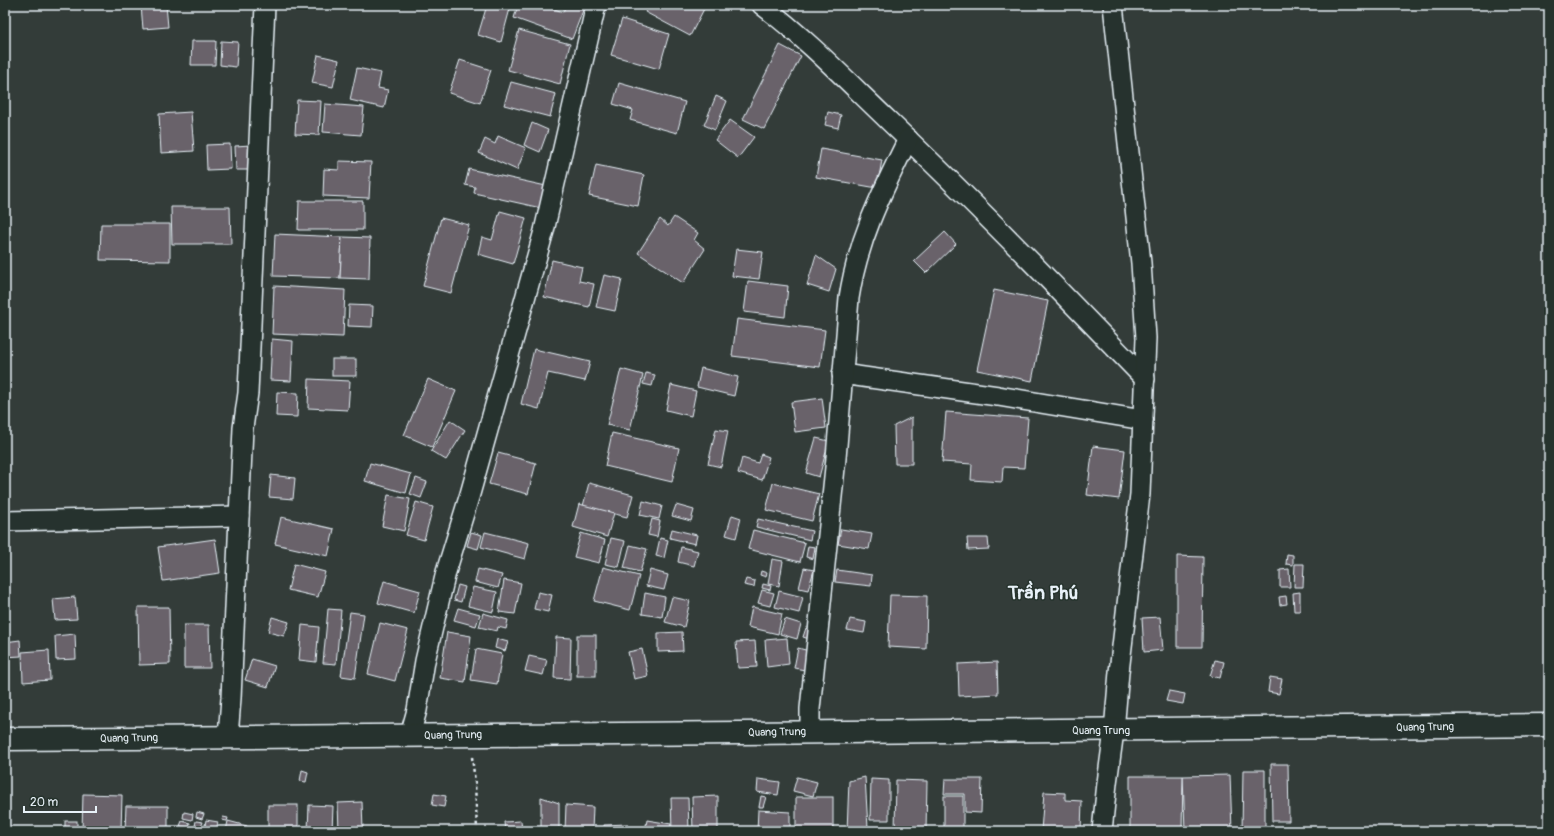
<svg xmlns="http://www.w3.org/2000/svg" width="1554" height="836" font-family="Pangolin,sans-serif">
	<rect width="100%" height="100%" fill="#333c39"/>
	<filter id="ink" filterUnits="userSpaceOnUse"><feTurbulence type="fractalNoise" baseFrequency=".025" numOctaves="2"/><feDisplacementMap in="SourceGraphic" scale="8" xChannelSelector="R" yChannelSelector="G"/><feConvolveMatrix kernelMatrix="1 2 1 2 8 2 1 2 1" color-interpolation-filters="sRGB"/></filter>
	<g filter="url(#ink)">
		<g fill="#69626b" stroke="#e8f1f8">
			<path d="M141 5H166L168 27 143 29Z"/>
			<path d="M487 5H511L501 42 478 35Z"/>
			<path d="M518 5H543L563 12 566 5H585L572 39 514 18Z"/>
			<path d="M649 5H706L690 36 645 12Z"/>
			<path d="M622 19 669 34 659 69 611 55Z"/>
			<path d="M519 30 570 44 560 84 508 70Z"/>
			<path d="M192 41H216L215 65H191Z"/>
			<path d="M221 41 238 42 236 67 220 65Z"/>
			<path d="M780 45 801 56 764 129 743 119Z"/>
			<path d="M318 55 339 60 333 87 312 83Z"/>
			<path d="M460 60 491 70 480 103 449 93Z"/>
			<path d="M357 68 381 73 378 88 388 90 384 108 350 100Z"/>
			<path d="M511 82 556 94 550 117 504 105Z"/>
			<path d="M619 83 685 102 677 133 630 120 633 110 613 104Z"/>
			<path d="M716 96 727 101 715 130 704 125Z"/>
			<path d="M297 100 321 101 319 135 295 134Z"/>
			<path d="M325 104 364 107 361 135 323 132Z"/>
			<path d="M191 112 194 151 161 153 159 114Z"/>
			<path d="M828 112 841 115 838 128 825 125Z"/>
			<path d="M730 120 754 137 738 158 715 140Z"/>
			<path d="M532 123 548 130 540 152 524 145Z"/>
			<path d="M498 136 526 148 517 170 479 153 485 139 495 144Z"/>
			<path d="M230 144 231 169 207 170 206 145Z"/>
			<path d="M251 145 252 170H236L235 146Z"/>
			<path d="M821 149 882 160 877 188 816 177Z"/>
			<path d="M339 161 371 162 369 198 323 196 324 169 339 170Z"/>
			<path d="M596 165 644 175 638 206 589 196Z"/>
			<path d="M469 169 546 186 541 208 474 193 475 187 465 185Z"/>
			<path d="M299 201H363V230H298Z"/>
			<path d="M171 207H230L231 244H172Z"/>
			<path d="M500 211 526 218 513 264 478 254 482 237 492 240Z"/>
			<path d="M674 217 698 233 694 240 705 249 683 283 638 253 660 219 668 226Z"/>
			<path d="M441 218 469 225 451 293 423 286Z"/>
			<path d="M101 224H170V261L100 260Z"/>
			<path d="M945 232 956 244 926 273 914 261Z"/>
			<path d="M275 234 342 237 340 278 273 276Z"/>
			<path d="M342 237 370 238 369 279 340 278Z"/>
			<path d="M736 249 763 252 759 279 732 276Z"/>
			<path d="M816 255 836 269 829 292 807 285Z"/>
			<path d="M552 260 582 267 579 281 594 284 589 307 544 297Z"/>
			<path d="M604 275 622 279 615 311 596 307Z"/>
			<path d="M748 281 788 286 785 317 744 312Z"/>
			<path d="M274 286 345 290 343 337 272 334Z"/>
			<path d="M994 290 1048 301 1032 381 977 370Z"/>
			<path d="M349 305 373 306 372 327 348 326Z"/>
			<path d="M737 319 825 330 820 367 732 356Z"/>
			<path d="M272 339 293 341 291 381 270 380Z"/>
			<path d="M534 349 590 362 585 381 548 373 539 409 521 404Z"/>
			<rect x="332" y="359" width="24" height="17"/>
			<path d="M701 368 738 377 734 396 697 387Z"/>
			<path d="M621 369 643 375 630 430 607 425Z"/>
			<path d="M646 373 655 375 652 386 643 384Z"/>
			<path d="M309 379 350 381 348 410 308 408Z"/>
			<path d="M428 379 456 391 432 447 404 435Z"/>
			<path d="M671 385 696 391 691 416 666 410Z"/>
			<path d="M277 392 298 393 297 417 276 416Z"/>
			<path d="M822 398 826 428 795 432 791 402Z"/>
			<path d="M946 412 1028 418 1024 468 1003 467 1002 482 971 480 972 464 942 462Z"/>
			<path d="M912 417V464H895L894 426Z"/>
			<path d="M450 420 465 430 446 460 431 451Z"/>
			<path d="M716 429 728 431 721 467 708 464Z"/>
			<path d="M612 433 679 448 672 482 605 466Z"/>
			<path d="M816 438 829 441 819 477 806 473Z"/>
			<path d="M1093 446 1125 450 1119 499 1087 495Z"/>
			<path d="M498 453 536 463 528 494 489 484Z"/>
			<path d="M761 454 769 457 762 480 738 473 742 458 758 463Z"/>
			<path d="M370 463 411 474 406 493 365 481Z"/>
			<path d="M271 475 295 478 293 499 269 497Z"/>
			<path d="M416 478 427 482 421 498 410 494Z"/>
			<path d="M589 483 633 495 627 517 583 506Z"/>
			<path d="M773 483 819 494 812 521 766 510Z"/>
			<path d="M388 495 410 499 404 531 382 526Z"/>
			<path d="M643 501 662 506 659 519 640 515Z"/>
			<path d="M416 502 433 507 424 540 406 535Z"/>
			<path d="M579 504 614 513 607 537 573 527Z"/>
			<path d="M676 505 694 510 691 521 672 516Z"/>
			<path d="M732 515 741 518 736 538 726 535Z"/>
			<path d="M281 517 334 529 328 556 275 544Z"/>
			<path d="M652 519 660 521 657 537 648 535Z"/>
			<path d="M758 519 812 531 810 540 756 527Z"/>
			<path d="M672 529 697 535 695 544 670 538Z"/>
			<path d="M841 529 872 534 869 549 838 544Z"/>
			<path d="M753 530 805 543 800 562 748 549Z"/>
			<path d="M471 532 482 535 478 549 467 546Z"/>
			<path d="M485 532 529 543 525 559 481 547Z"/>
			<path d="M581 533 605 540 599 563 574 557Z"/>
			<path d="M611 538 625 541 619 567 605 564Z"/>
			<path d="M660 538 668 540 664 558 656 556Z"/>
			<path d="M967 538H988L989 549 968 550Z"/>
			<path d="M215 539 220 573 163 581 158 547Z"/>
			<path d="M630 545 647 549 640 572 624 568Z"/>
			<path d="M808 546 815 547 813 559 806 557Z"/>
			<path d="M681 547 698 551 694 566 678 562Z"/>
			<path d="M1287 554 1293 555V565L1286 564Z"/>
			<path d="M1177 556 1203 557 1202 647H1177Z"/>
			<path d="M772 559 783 561 779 586 768 584Z"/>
			<path d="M294 564 325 572 318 597 288 590Z"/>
			<path d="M1295 564H1304L1303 587H1294Z"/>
			<path d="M603 567 639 576 630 610 594 601Z"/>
			<path d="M804 568 814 570 808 590 799 588Z"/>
			<path d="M478 569 502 575 498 588 475 582Z"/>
			<path d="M1289 569 1290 587H1280V570Z"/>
			<path d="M650 570 668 575 664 590 646 586Z"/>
			<path d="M837 570 872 575 871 586 835 582Z"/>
			<path d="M761 571 767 573 766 577 760 575Z"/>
			<path d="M746 579 755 581 754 587 744 585Z"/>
			<path d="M504 580 521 583 515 614 499 612Z"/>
			<path d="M384 581 420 591 414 613 378 603Z"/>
			<path d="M763 584 771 586 770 590 762 588Z"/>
			<path d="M458 585 465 587 461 602 454 600Z"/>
			<path d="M473 587 497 592 493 612 468 606Z"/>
			<path d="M762 590 774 593 770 606 758 603Z"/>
			<path d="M779 591 803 597 799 613 775 607Z"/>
			<path d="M538 592 552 595 548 612 534 609Z"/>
			<path d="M1300 592V611H1294L1293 593Z"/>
			<path d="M645 593 665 597 662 617 642 614Z"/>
			<path d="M890 595 927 596 926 649 888 647Z"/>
			<path d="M1286 596 1287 604 1280 605 1279 597Z"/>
			<path d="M75 597 77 619 55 620 53 599Z"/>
			<path d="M672 597 690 601 684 627 665 622Z"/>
			<path d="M138 607H169L170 664 139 665Z"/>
			<path d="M752 607 782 614 778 634 748 627Z"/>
			<path d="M458 608 480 614 476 626 454 620Z"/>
			<path d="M328 609 341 610 336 664 323 663Z"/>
			<path d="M350 612 364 614 355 678 341 676Z"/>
			<path d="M483 613 508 620 506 629 498 627 497 631 479 627Z"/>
			<path d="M272 617 289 622 284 636 268 632Z"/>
			<path d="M1160 617 1163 650 1144 652 1142 618Z"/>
			<path d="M785 619 801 624 797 639 780 634Z"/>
			<path d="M850 619 866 622 864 633 847 630Z"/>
			<path d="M380 623 408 630 395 681 368 674Z"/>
			<path d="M184 625H209L210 668H184Z"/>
			<path d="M302 625 319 627 316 662 299 660Z"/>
			<path d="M806 628 811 629 809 639 803 637Z"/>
			<path d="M447 632 471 636 465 682 440 678Z"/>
			<path d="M682 632 683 651 658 652V633Z"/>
			<path d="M75 634 76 659 56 660 55 636Z"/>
			<rect x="577" y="635" width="19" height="41"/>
			<path d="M556 637 571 638 570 679 554 678Z"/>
			<path d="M787 638 789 664 767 667 765 640Z"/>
			<path d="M497 639 508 642 505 651 495 648Z"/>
			<path d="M20 640 21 656 5 657V642Z"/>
			<path d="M755 641 757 667 738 668 736 642Z"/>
			<path d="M798 648 809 651 805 670 794 668Z"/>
			<path d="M476 649 502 654 497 684 471 680Z"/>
			<path d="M642 649 648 676 634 679 628 652Z"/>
			<path d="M49 650 50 680 23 682 22 652Z"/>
			<path d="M529 656 547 660 543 675 525 671Z"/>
			<path d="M252 659 275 666 268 687 245 680Z"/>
			<path d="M1215 660 1224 662 1220 678 1210 676Z"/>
			<path d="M997 662 998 694 959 696 958 664Z"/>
			<path d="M1270 677 1282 679 1279 694 1268 692Z"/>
			<path d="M1169 691 1185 694 1183 704 1166 701Z"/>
			<path d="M1271 764H1288L1289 821H1272Z"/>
			<path d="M302 770 308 772 306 782 300 781Z"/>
			<path d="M1243 770H1265V831H1242Z"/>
			<path d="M1230 775 1232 831H1185L1183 776Z"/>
			<path d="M1130 776H1183L1182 831H1130Z"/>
			<path d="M797 777 817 782 813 796 793 791Z"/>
			<path d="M865 777 868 828 883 827V831H847L849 781Z"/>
			<path d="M758 779 780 782 778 795 757 792Z"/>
			<path d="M871 779 889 780V820H870Z"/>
			<path d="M945 779H982L981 813 965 812V794H944Z"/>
			<path d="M896 780 927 781 926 831H895Z"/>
			<path d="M1044 792 1065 793V800L1082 801 1081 830 1062 829V831H1041Z"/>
			<path d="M83 794 122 795 121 831H82Z"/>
			<path d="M434 794 446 796 444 807 432 805Z"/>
			<path d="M718 796V831H693L692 797Z"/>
			<path d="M761 796 766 797 763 807H759Z"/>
			<rect x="944" y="796" width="19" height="32"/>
			<path d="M541 797 559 803V831H541Z"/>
			<rect x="796" y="797" width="37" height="34"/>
			<path d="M671 798H688L689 831H672Z"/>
			<path d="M362 802 363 831H339L338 803Z"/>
			<rect x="268" y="805" width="30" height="26"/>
			<path d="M309 805 333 806 332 831H308Z"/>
			<path d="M566 805 593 807 592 831H565Z"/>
			<path d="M126 806H168V831H125Z"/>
			<path d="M758 810 790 812V831H757Z"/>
			<path d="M184 812 193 814 192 820 183 818Z"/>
			<path d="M197 812 204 814 202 819 196 817Z"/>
			<path d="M223 817 228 818 227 821 222 820Z"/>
			<path d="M206 820 218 822 216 831H204Z"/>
			<path d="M647 820 671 824 670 831H645Z"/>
			<rect x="65" y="821" width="12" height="10"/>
			<path d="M182 821 190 823 189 828 180 826Z"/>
			<path d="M196 821 203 822 201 827 195 826Z"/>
			<path d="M228 821 247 826 246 831H226Z"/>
			<path d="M521 821 522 831H505L504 822Z"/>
			<path d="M627 824V831H604V825Z"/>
			<path d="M381 826 396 829V831H380Z"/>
		</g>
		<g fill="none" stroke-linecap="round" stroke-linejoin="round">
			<g stroke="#e8f1f8" stroke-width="22">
				<g id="street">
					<path d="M762 5C808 40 848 82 889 121 977 205 1061 292 1145 379"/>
					<path d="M842 374 998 396 1143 420"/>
					<path d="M5 521 239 516"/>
					<path d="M810 732V709L836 458 849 298C858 239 882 192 908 139"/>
					<path d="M410 735 417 710 425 661 446 572 470 494 544 231 596 5"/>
					<path d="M228 737 231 698 243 428 248 393 265 5"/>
					<path d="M1102 831 1107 783 1114 731 1119 672 1140 494 1146 338 1141 263 1113 5"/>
				</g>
			</g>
			<g stroke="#e8f1f8" stroke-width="25">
				<path id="secondary" d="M5 739C520 734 1034 732 1549 725"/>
			</g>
			<path stroke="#e8f1f8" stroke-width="2.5" stroke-dasharray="3 3" stroke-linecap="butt" d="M472 757 475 782 477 831"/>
			<use href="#street" stroke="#26332d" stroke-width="19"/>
			<use href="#secondary" stroke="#26332d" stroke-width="22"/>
		</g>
	</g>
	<g text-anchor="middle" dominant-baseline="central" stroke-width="3" stroke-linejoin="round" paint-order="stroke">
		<g font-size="11" fill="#e8f1f8" stroke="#26332d">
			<text transform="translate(1425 727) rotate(-1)">Quang Trung</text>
			<text x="1101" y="730">Quang Trung</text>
			<text transform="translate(777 732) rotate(-1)">Quang Trung</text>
			<text transform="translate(453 735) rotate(-1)">Quang Trung</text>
			<text transform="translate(129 738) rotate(-1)">Quang Trung</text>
		</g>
		<g font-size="19" font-weight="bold" fill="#e8f1f8" stroke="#26332d">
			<text x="1043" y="593">Trần Phú</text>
		</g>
	</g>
	<rect width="1554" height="836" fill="none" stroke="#26332d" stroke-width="20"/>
	<rect x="10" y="10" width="1534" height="816" fill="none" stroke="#e8f1f8" stroke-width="1.5" filter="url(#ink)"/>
	<path d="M24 806v6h72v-6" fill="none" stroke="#e8f1f8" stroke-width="2"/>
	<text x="30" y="806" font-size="12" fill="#e8f1f8" stroke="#26332d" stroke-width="3" paint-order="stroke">20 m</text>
</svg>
